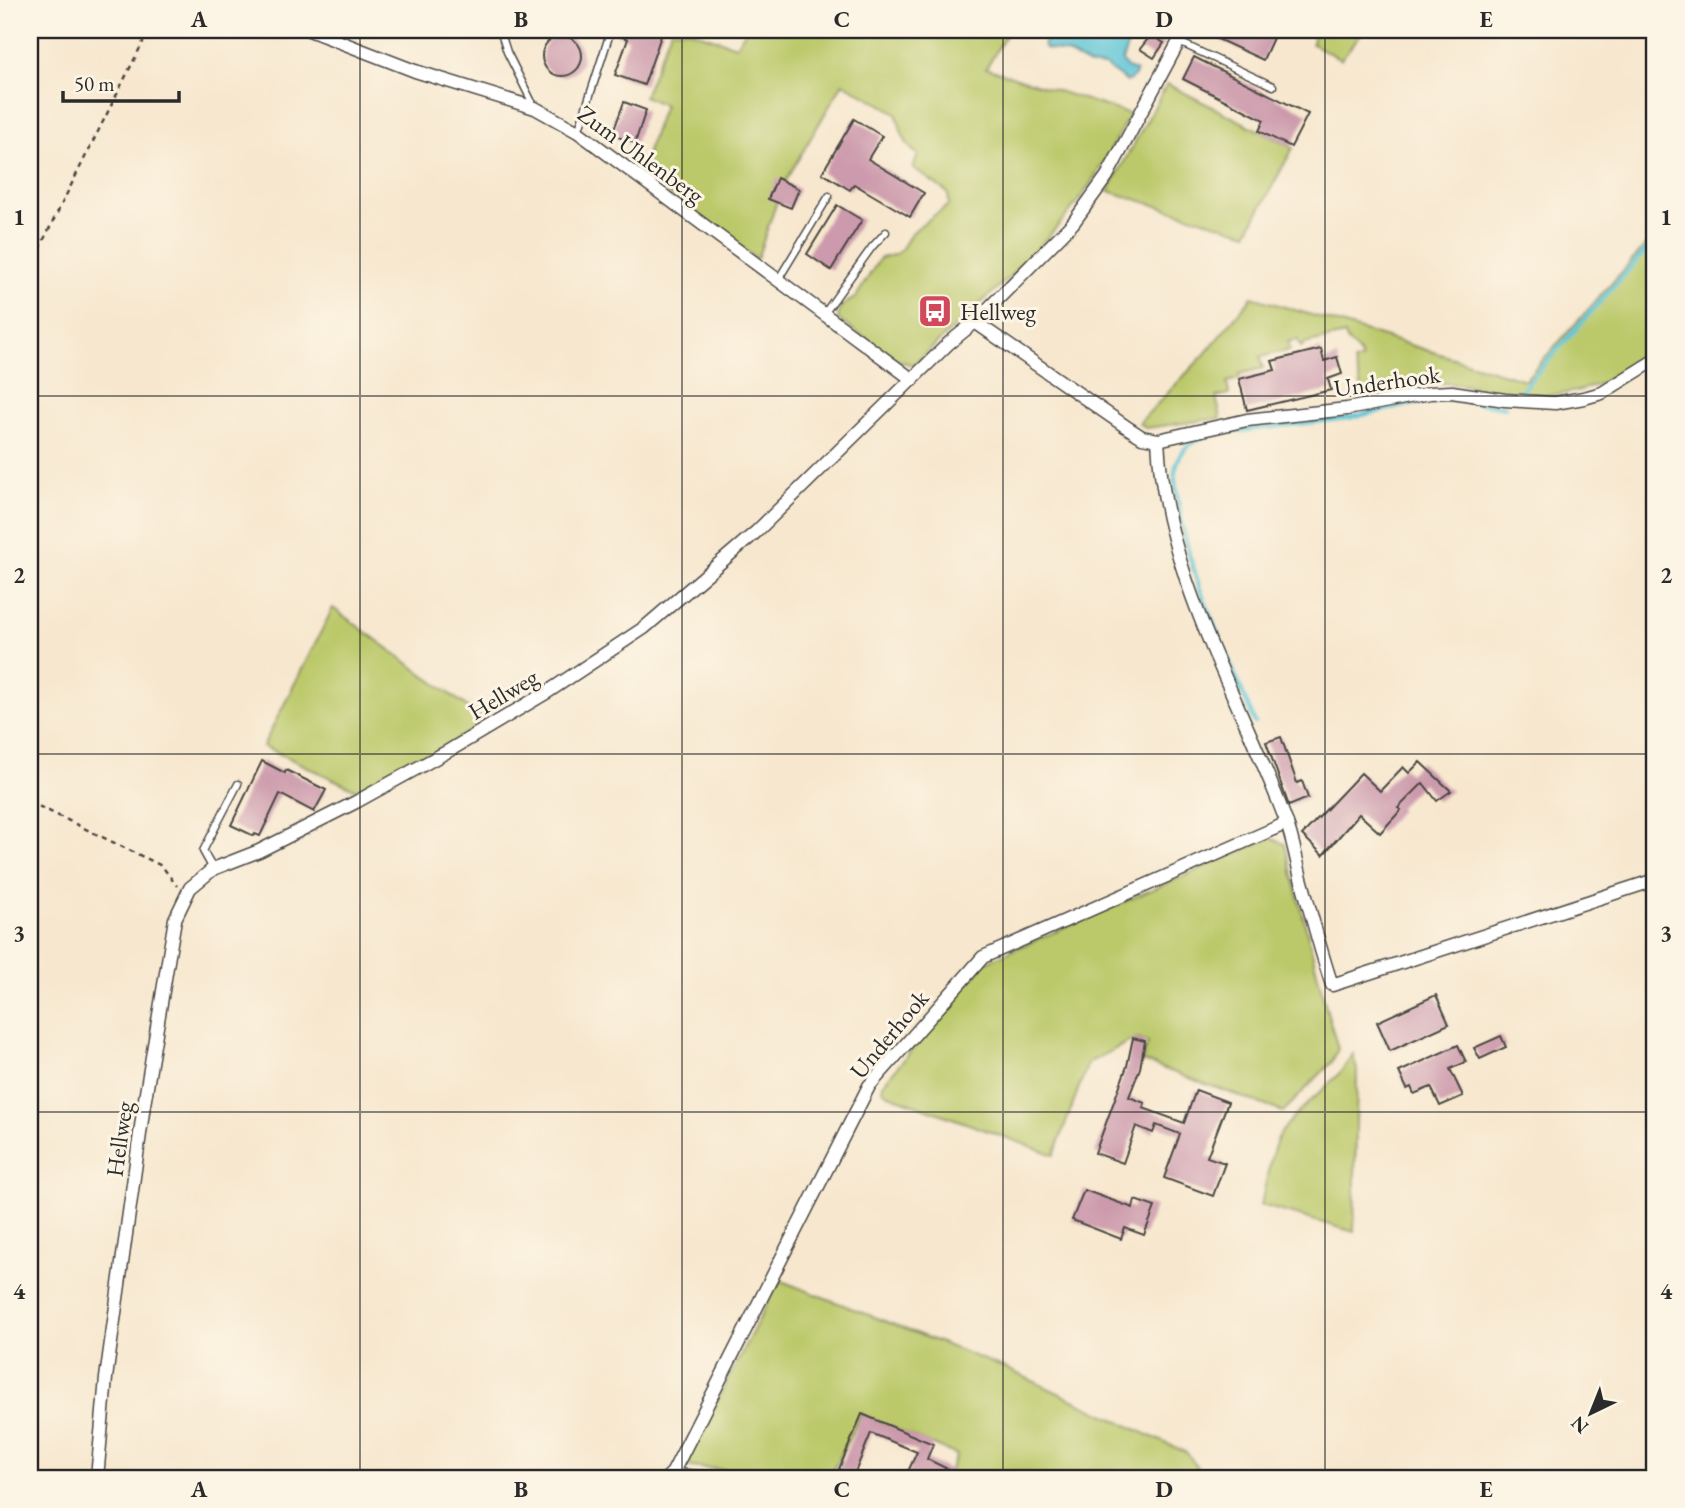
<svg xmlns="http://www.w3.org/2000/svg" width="1685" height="1508" font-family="'EB Garamond',serif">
	<rect width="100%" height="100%" fill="#fcf5e5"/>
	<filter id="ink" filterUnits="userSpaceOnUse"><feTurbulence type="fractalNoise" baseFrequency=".0143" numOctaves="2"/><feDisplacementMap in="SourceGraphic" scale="14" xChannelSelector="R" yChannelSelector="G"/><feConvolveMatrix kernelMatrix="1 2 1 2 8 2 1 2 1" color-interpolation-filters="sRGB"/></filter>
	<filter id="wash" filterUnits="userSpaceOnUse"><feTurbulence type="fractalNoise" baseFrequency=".00686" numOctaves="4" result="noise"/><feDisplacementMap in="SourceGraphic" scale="28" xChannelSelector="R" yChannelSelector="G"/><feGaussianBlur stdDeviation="1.57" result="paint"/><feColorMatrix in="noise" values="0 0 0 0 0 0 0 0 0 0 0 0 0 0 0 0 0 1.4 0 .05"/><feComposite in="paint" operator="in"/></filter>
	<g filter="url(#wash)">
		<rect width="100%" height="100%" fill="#f7e7ce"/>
		<g fill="#bcc96b" stroke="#747a4b" stroke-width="2">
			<path d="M671 30H689L736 46 746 30H1009L986 68 1130 114C1116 140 1102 168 1084 193 1037 258 971 311 913 365L899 361 838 319 840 307 856 297 880 258C906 254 899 248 913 232 923 222 937 214 949 205L948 193 913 168 918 155C903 144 901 130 896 113L843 83 782 187 757 259 640 172 664 105 644 96Z"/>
			<path d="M1314 30H1364L1341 59 1312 44Z"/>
			<path d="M1167 84 1293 148 1247 233 1108 191Z"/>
			<path d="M1655 235V351C1609 383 1573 402 1514 393 1487 390 1461 382 1434 383 1411 384 1387 392 1365 398L1354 362 1362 359C1358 347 1349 348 1345 335L1304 344 1301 347 1297 339 1288 342 1290 350 1260 357 1263 368 1239 374V379L1227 382 1229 394 1216 397 1221 418 1147 428 1139 423 1204 355 1252 297 1525 380Z"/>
			<path d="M333 608 488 722 363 793 263 746Z"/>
			<path d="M1271 838 1285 844 1324 1000 1338 1049 1332 1062 1283 1112 1142 1061 1148 1043 1136 1038 1088 1063 1054 1155 889 1095 882 1089 883 1084 986 962Z"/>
			<path d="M1353 1054 1357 1070 1354 1232 1261 1205C1265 1188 1271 1149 1279 1136 1299 1104 1335 1087 1353 1054Z"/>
			<path d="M779 1280 1005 1368 1187 1453 1200 1471 1213 1478H946L957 1455 861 1414 829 1478 691 1467 688 1457Z"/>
		</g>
		<path fill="#5bc4d7" stroke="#437881" stroke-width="2" d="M1053 30H1133L1122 61 1127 68 1136 71 1135 76 1127 82 1105 66 1089 65 1067 53 1045 48 1043 45Z"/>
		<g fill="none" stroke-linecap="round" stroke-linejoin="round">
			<g stroke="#5bc4d7" stroke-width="4.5">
				<path d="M1519 393 1655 240"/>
				<path d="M1255 723C1226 651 1188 578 1178 501 1176 488 1173 475 1177 463 1182 446 1196 440 1212 434L1348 418 1430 400 1453 399 1505 407"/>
			</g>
		</g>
		<g id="blocks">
			<g fill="#cc9aac">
				<path d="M617 30H663L644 85 615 75 628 39 616 34Z"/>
				<path d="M1198 30H1256L1273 38 1263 60Z"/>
				<path d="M1151 35 1164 43 1154 58 1140 49Z"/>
				<circle cx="562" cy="56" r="20"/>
				<path d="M1194 57 1308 114 1291 147 1259 131 1264 120 1183 79Z"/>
				<path d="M624 102 646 110 635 143 612 135Z"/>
				<path d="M854 119 882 136 868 159 924 193 910 217 854 184 850 190 822 173Z"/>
				<path d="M777 178 799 189 791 208 768 199Z"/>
				<path d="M837 205 862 220 831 270 807 254Z"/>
				<path d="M1321 349 1324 361 1337 357 1342 374 1328 379 1331 390 1247 410 1239 379 1275 370 1272 361Z"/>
				<path d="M1281 737 1297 783 1302 781 1308 798 1289 806 1266 742Z"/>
				<path d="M262 761 285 773 286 770 326 790 314 812 280 794 260 836 255 834 254 836 231 825Z"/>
				<path d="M1420 762 1451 791 1437 801 1423 783 1398 808 1401 810 1380 833 1359 814 1323 855 1302 835 1361 773 1380 791 1403 767 1409 773Z"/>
				<path d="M1436 995 1449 1024 1390 1051 1377 1022Z"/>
				<path d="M1501 1036 1506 1047 1480 1059 1474 1048Z"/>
				<path d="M1133 1038 1145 1041 1140 1068 1129 1097 1145 1103 1143 1108 1184 1123 1196 1090 1228 1102 1207 1157 1225 1163 1213 1196 1164 1178 1180 1134 1156 1125 1153 1133 1136 1126 1123 1163 1095 1153 1127 1066Z"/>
				<path d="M1458 1045 1466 1062 1450 1069 1463 1096 1440 1106 1431 1087 1414 1094 1411 1087 1407 1089 1399 1072Z"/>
				<path d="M1084 1190 1133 1208 1135 1200 1155 1207 1144 1235 1125 1228 1121 1239 1072 1220Z"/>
				<path d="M862 1414 933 1444 927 1459 966 1478H905L917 1452 871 1433 854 1475 839 1469Z"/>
			</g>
		</g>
	</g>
	<g filter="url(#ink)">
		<use href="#blocks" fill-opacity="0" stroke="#4a4743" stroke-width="2"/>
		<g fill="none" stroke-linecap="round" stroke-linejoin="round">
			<g stroke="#4a4743" stroke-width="9">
				<g id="lane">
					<path d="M500 30 507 52 534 106"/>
					<path d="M1179 42 1273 86"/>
					<path d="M578 132 611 30"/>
					<path d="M778 280 829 196"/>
					<path d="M824 314 872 247 886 232"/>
					<path d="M213 869 203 851 238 784"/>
					<path d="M673 1472 753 1478"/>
				</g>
			</g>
			<g stroke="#4a4743" stroke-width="15">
				<g id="street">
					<path d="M309 30 415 71 535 108 578 132 913 380"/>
					<path d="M975 322 1125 426 1142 437 1158 440 1247 420 1347 409 1430 393 1452 392 1505 400 1555 403 1584 398 1602 393 1655 360"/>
					<path d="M1158 440C1164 576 1240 697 1286 821 1293 839 1296 859 1301 878 1311 914 1320 949 1332 985L1655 880"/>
					<path d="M97 1478 106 1378 144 1105 175 919 190 888 213 869 259 851 356 802 450 750 549 691 644 628 756 532 949 343 975 322 1073 223 1107 176 1185 30"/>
					<path d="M667 1478 673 1472 869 1086 983 957 1287 823"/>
				</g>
			</g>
			<g stroke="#4a4743" stroke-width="2.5" stroke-dasharray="5 5" stroke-linecap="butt">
				<path d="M30 267 149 30"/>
				<path d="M30 802 162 866 177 886"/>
			</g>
			<use href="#lane" stroke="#fff" stroke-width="6"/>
			<use href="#street" stroke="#fff" stroke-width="12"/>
		</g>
	</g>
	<path fill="none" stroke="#2b2b2b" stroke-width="2" stroke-opacity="0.55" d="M360 30V1478M682 30V1478M1003 30V1478M1325 30V1478M30 396H1655M30 754H1655M30 1112H1655"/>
	<defs>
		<g id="bus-square" transform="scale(1.75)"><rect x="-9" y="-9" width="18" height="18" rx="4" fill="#d1495b" stroke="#fcf5e5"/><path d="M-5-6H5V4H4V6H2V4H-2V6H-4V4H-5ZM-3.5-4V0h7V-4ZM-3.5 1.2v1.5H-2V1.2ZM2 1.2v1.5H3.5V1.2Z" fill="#fff"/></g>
	</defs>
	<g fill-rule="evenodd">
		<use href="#bus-square" x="935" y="311"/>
	</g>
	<g text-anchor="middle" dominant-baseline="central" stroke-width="6" stroke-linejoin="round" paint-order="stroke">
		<g font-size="24" fill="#2b2b2b" stroke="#fcf5e5">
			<text transform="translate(641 154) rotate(36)">Zum Uhlenberg</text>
			<text transform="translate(1387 381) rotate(-8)">Underhook</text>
			<text transform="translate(503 694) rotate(-31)">Hellweg</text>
			<text transform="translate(889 1034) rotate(-50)">Underhook</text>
			<text transform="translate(119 1139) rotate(-82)">Hellweg</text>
		</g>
		<g font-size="24" fill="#2b2b2b" stroke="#fcf5e5" text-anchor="start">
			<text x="960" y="311">Hellweg</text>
		</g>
	</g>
	<rect width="1685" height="1508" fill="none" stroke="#fcf5e5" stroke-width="77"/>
	<g transform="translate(1591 1413) rotate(223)" stroke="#fcf5e5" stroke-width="5" paint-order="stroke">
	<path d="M0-5L12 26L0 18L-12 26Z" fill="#2b2b2b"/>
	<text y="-10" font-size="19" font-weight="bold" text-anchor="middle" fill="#2b2b2b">N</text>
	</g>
	<path d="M63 91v10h116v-10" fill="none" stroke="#2b2b2b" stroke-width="3.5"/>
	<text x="74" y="91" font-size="21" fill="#2b2b2b" stroke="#fcf5e5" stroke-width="5" paint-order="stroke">50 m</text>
	<rect x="38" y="38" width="1608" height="1432" fill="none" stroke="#2b2b2b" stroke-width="2.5"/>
	<g font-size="23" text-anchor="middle" font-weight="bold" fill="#2b2b2b">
		<text x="199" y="27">A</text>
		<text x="521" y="27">B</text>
		<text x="842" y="27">C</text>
		<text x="1164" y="27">D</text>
		<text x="1486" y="27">E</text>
		<text x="19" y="225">1</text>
		<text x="1666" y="225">1</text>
		<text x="19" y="583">2</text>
		<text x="1666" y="583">2</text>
		<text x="19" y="941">3</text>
		<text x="1666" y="941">3</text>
		<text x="19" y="1299">4</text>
		<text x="1666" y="1299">4</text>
		<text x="199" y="1497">A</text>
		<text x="521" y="1497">B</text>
		<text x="842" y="1497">C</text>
		<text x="1164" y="1497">D</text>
		<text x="1486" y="1497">E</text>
	</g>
</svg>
